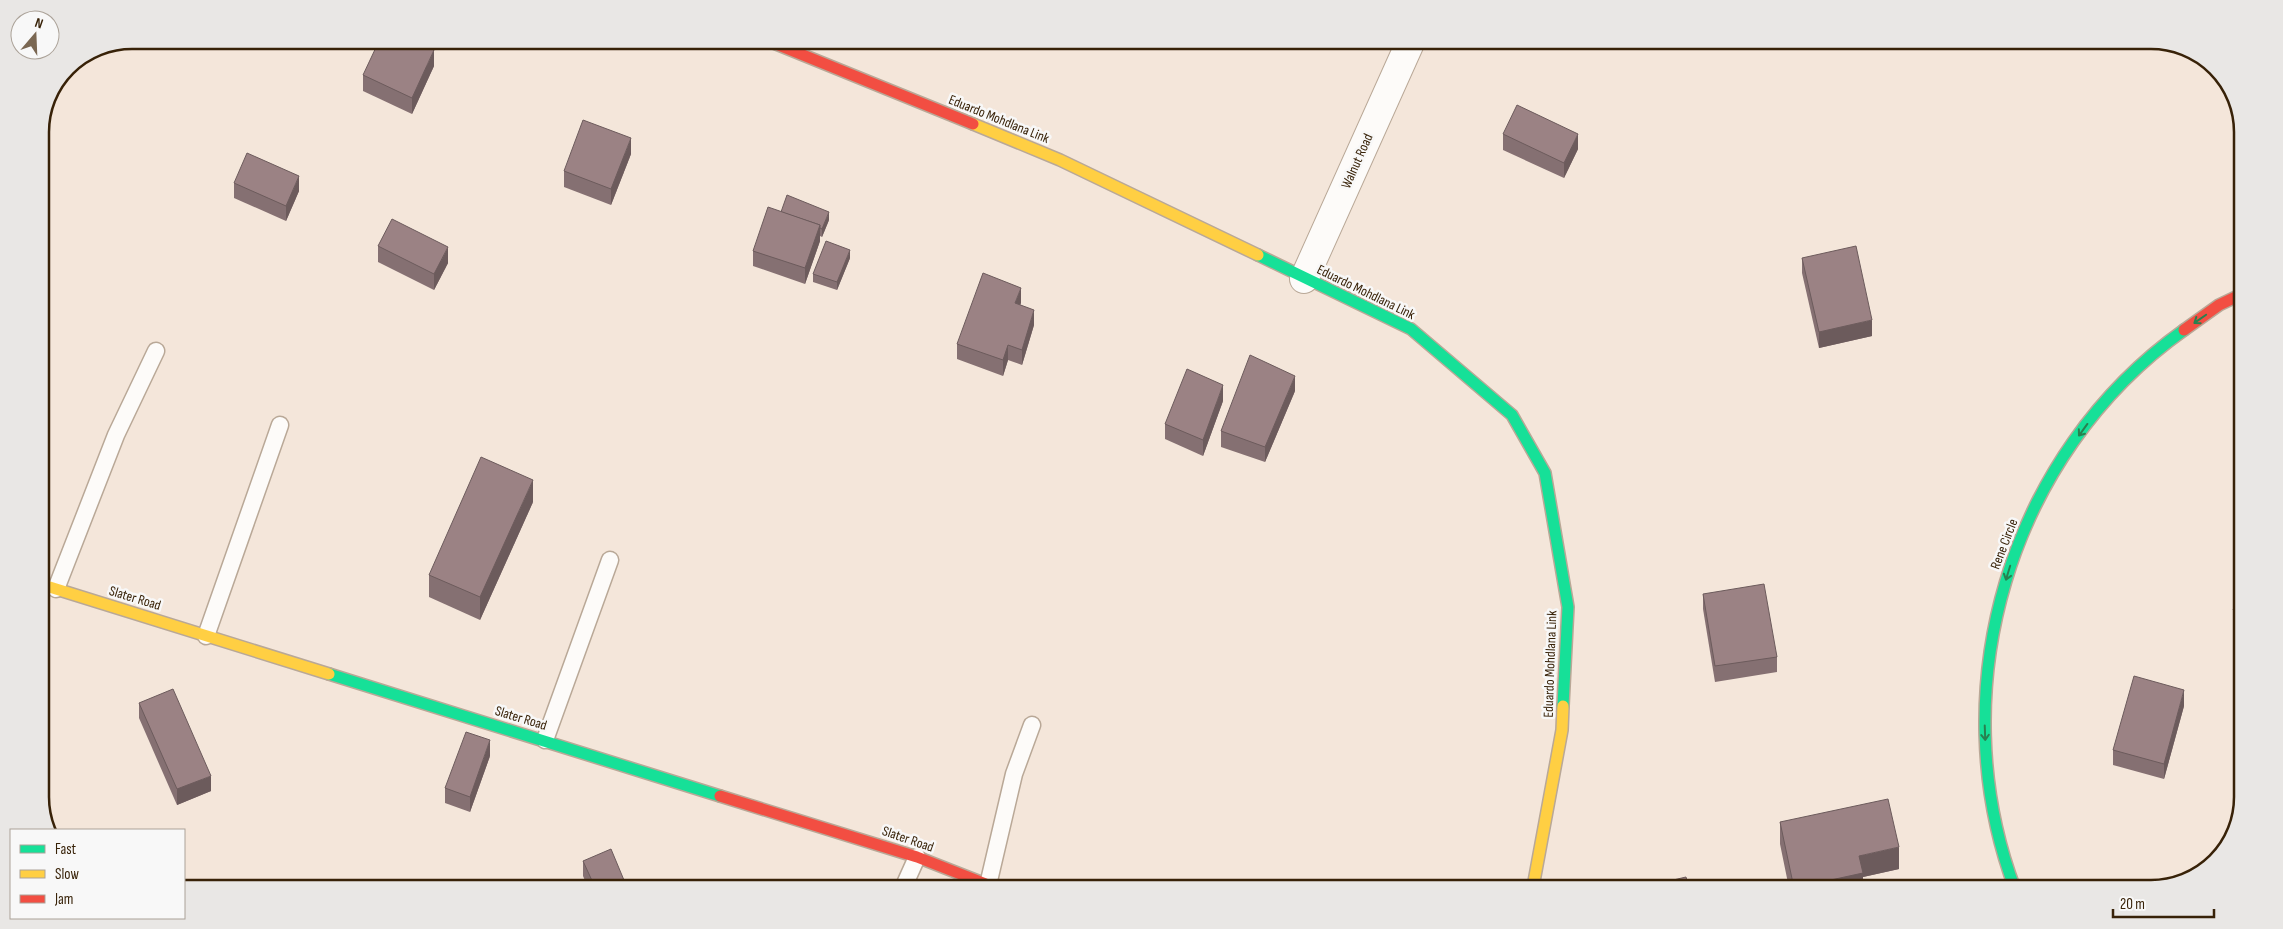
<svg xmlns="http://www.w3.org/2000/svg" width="2283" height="929" font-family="'Sofia Sans Condensed',sans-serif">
	<rect width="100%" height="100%" fill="#f4e6da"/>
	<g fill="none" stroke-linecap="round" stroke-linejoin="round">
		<g stroke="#b9a897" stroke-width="19">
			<g id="lane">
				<path d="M56 589 116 435 156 351"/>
				<path d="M206 636 280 425"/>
				<path d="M545 740 610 560"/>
				<path d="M988 885 1014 774 1032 725"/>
				<path d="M904 886 917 857"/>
			</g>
		</g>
		<g stroke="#b9a897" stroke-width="30">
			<path id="street" d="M1304 279 1410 43"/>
		</g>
		<g stroke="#b9a897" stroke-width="14">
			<g id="fast">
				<path d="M1258 255 1411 329 1512 415 1545 473 1568 607 1563 706"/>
				<path d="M329 674 720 796"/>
				<path d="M2015 889C1940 690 2009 454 2184 330"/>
			</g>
		</g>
		<g stroke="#b9a897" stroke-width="14">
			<g id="slow">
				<path d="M973 124 1060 160 1258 255"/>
				<path d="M40 584 329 674"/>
				<path d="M1533 887 1562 730 1563 706"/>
			</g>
		</g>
		<g stroke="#b9a897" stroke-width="14">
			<g id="jam">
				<path d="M771 42 973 124"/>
				<path d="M2184 330 2219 305 2242 294"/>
				<path d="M720 796 917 857 991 886"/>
			</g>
		</g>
		<use href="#lane" stroke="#fdfbf9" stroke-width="16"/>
		<use href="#street" stroke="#fdfbf9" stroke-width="28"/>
		<use href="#fast" stroke="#16e098" stroke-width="11"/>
		<use href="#slow" stroke="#ffcf43" stroke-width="11"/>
		<use href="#jam" stroke="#f24e42" stroke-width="11"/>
	</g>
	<g fill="#857072">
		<path d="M434 66 412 114 363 91V75Z"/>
		<path d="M1503 134 1578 149 1564 178 1503 150Z"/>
		<path d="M631 154 611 205 564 187V171Z"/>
		<path d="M234 183 299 191 286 221 234 198Z"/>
		<path d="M829 220 822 237 820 236V241L805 284 753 266V251Z"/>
		<path d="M378 246 448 263 434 290 378 262Z"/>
		<path d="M850 258 837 290 813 282V274Z"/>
		<path d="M1802 258 1872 336 1819 348 1802 273Z"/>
		<path d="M1021 303 1020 305 1034 325 1022 365 1008 360 1003 376 957 359V344Z"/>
		<path d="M1295 391 1265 462 1221 447V431Z"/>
		<path d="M1223 401 1203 456 1165 439V424Z"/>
		<path d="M533 502 480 620 429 597V575Z"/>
		<path d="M1703 594 1777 657V672L1715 682 1703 609Z"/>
		<path d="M2240 595 2239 629 2233 625V610Z"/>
		<path d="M139 703 211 791 177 805 139 718Z"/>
		<path d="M2184 706 2164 779 2113 765V750Z"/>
		<path d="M490 756 470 812 445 803V788Z"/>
		<path d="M1780 822 1899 869 1863 877V888H1789L1780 844Z"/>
		<path d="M583 861 626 885H587L583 876Z"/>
	</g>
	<g fill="#6c5b5c">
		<path d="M434 50V66L412 114V98Z"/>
		<path d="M1578 134V149L1564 178V163Z"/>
		<path d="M631 138V154L611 205V189Z"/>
		<path d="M299 176V191L286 221V206Z"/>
		<path d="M829 212V220L822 237V229Z"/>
		<path d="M820 225V241L805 284V268Z"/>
		<path d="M448 247V263L434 290V274Z"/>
		<path d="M850 250V258L837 290V282Z"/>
		<path d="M1021 288V303L1015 319V303Z"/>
		<path d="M1034 310V325L1022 365V350Z"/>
		<path d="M1872 320V336L1819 348V332Z"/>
		<path d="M1008 345V360L1003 376V360Z"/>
		<path d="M1295 376V391L1265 462V447Z"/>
		<path d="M1223 385V401L1203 456V440Z"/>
		<path d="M533 480V502L480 620V597Z"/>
		<path d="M2184 690V706L2164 779V764Z"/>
		<path d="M490 740V756L470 812V797Z"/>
		<path d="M211 776V791L177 805V789Z"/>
		<path d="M1899 847V869L1863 877V888H1794L1859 856Z"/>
	</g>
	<g fill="#9b8284" stroke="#6c5b5c">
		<path d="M379 41H413L434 50 412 98 363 75Z"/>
		<path d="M1517 105 1578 134 1564 163 1503 134Z"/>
		<path d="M583 120 631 138 611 189 564 171Z"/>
		<path d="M247 153 299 176 286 206 234 183Z"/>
		<path d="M787 195 829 212 822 229 820 228V225L781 212Z"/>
		<path d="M768 207 820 225 805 268 753 251Z"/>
		<path d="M392 219 448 247 434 274 378 246Z"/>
		<path d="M826 241 850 250 837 282 813 274Z"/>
		<path d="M1856 246 1872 320 1819 332 1802 258Z"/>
		<path d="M983 273 1021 288 1015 303 1034 310 1022 350 1008 345 1003 360 957 344Z"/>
		<path d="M1250 355 1295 376 1265 447 1221 431Z"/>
		<path d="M1187 369 1223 385 1203 440 1165 424Z"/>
		<path d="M481 457 533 480 480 597 429 575Z"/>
		<path d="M1764 584 1777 657 1715 666 1703 594Z"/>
		<path d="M2240 595 2239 613 2233 610Z"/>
		<path d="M2134 676 2184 690 2164 764 2113 750Z"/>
		<path d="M173 689 211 776 177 789 139 703Z"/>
		<path d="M466 732 490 740 470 797 445 788Z"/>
		<path d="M1888 799 1899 847 1859 856 1863 873 1794 888 1780 822Z"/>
		<path d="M611 849 626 885H594L583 861Z"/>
		<path d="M1686 877 1689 888H1671L1669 881Z"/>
	</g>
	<defs><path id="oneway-shaft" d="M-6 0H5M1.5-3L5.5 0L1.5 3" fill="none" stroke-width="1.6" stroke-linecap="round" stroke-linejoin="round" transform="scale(1.25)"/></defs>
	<g stroke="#278150">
		<use href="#oneway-shaft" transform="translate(2200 319) rotate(145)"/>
		<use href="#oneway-shaft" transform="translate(2083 430) rotate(126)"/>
		<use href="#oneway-shaft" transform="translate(2008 573) rotate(107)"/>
		<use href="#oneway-shaft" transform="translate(1985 733) rotate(88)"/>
	</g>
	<g text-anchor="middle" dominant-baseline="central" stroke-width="5" stroke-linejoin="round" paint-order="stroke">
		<g font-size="14" fill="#382208" stroke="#f8f8f8">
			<text transform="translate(999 119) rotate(22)">Eduardo Mohdlana Link</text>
			<text transform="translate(1357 161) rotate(-66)">Walnut Road</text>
			<text transform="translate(1366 292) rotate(26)">Eduardo Mohdlana Link</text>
			<text transform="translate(2004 544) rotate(-69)">Rene Circle</text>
			<text transform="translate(135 598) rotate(17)">Slater Road</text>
			<text transform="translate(1550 664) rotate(-88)">Eduardo Mohdlana Link</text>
			<text transform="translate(521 718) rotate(17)">Slater Road</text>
			<text transform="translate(908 839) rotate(19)">Slater Road</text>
		</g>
	</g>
	<path d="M0 0H2283V929H0ZM132 49H2151A83 83 0 0 1 2234 132V797A83 83 0 0 1 2151 880H132A83 83 0 0 1 49 797V132A83 83 0 0 1 132 49Z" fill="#e9e7e5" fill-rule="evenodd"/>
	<path fill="none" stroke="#382208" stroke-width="2.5" d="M132 49H2151A83 83 0 0 1 2234 132V797A83 83 0 0 1 2151 880H132A83 83 0 0 1 49 797V132A83 83 0 0 1 132 49Z"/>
	<rect x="10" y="829" width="175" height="90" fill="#f8f8f8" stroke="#aba298"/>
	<rect x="20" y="845" width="25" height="8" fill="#16e098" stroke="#aba298"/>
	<text x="55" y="854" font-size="15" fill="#382208">Fast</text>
	<rect x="20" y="870" width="25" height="8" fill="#ffcf43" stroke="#aba298"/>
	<text x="55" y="879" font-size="15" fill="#382208">Slow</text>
	<rect x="20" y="895" width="25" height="8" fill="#f24e42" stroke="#aba298"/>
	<text x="55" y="904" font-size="15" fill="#382208">Jam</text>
	<g transform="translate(35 35) rotate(19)"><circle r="24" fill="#f8f8f8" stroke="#aba298"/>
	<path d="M0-4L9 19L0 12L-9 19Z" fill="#7a6752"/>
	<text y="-8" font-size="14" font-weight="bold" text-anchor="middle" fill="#382208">N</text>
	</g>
	<path d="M2113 909v8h101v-8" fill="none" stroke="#382208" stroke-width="2.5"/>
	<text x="2120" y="909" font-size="15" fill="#382208" stroke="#f8f8f8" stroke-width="4" paint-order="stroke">20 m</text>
</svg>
